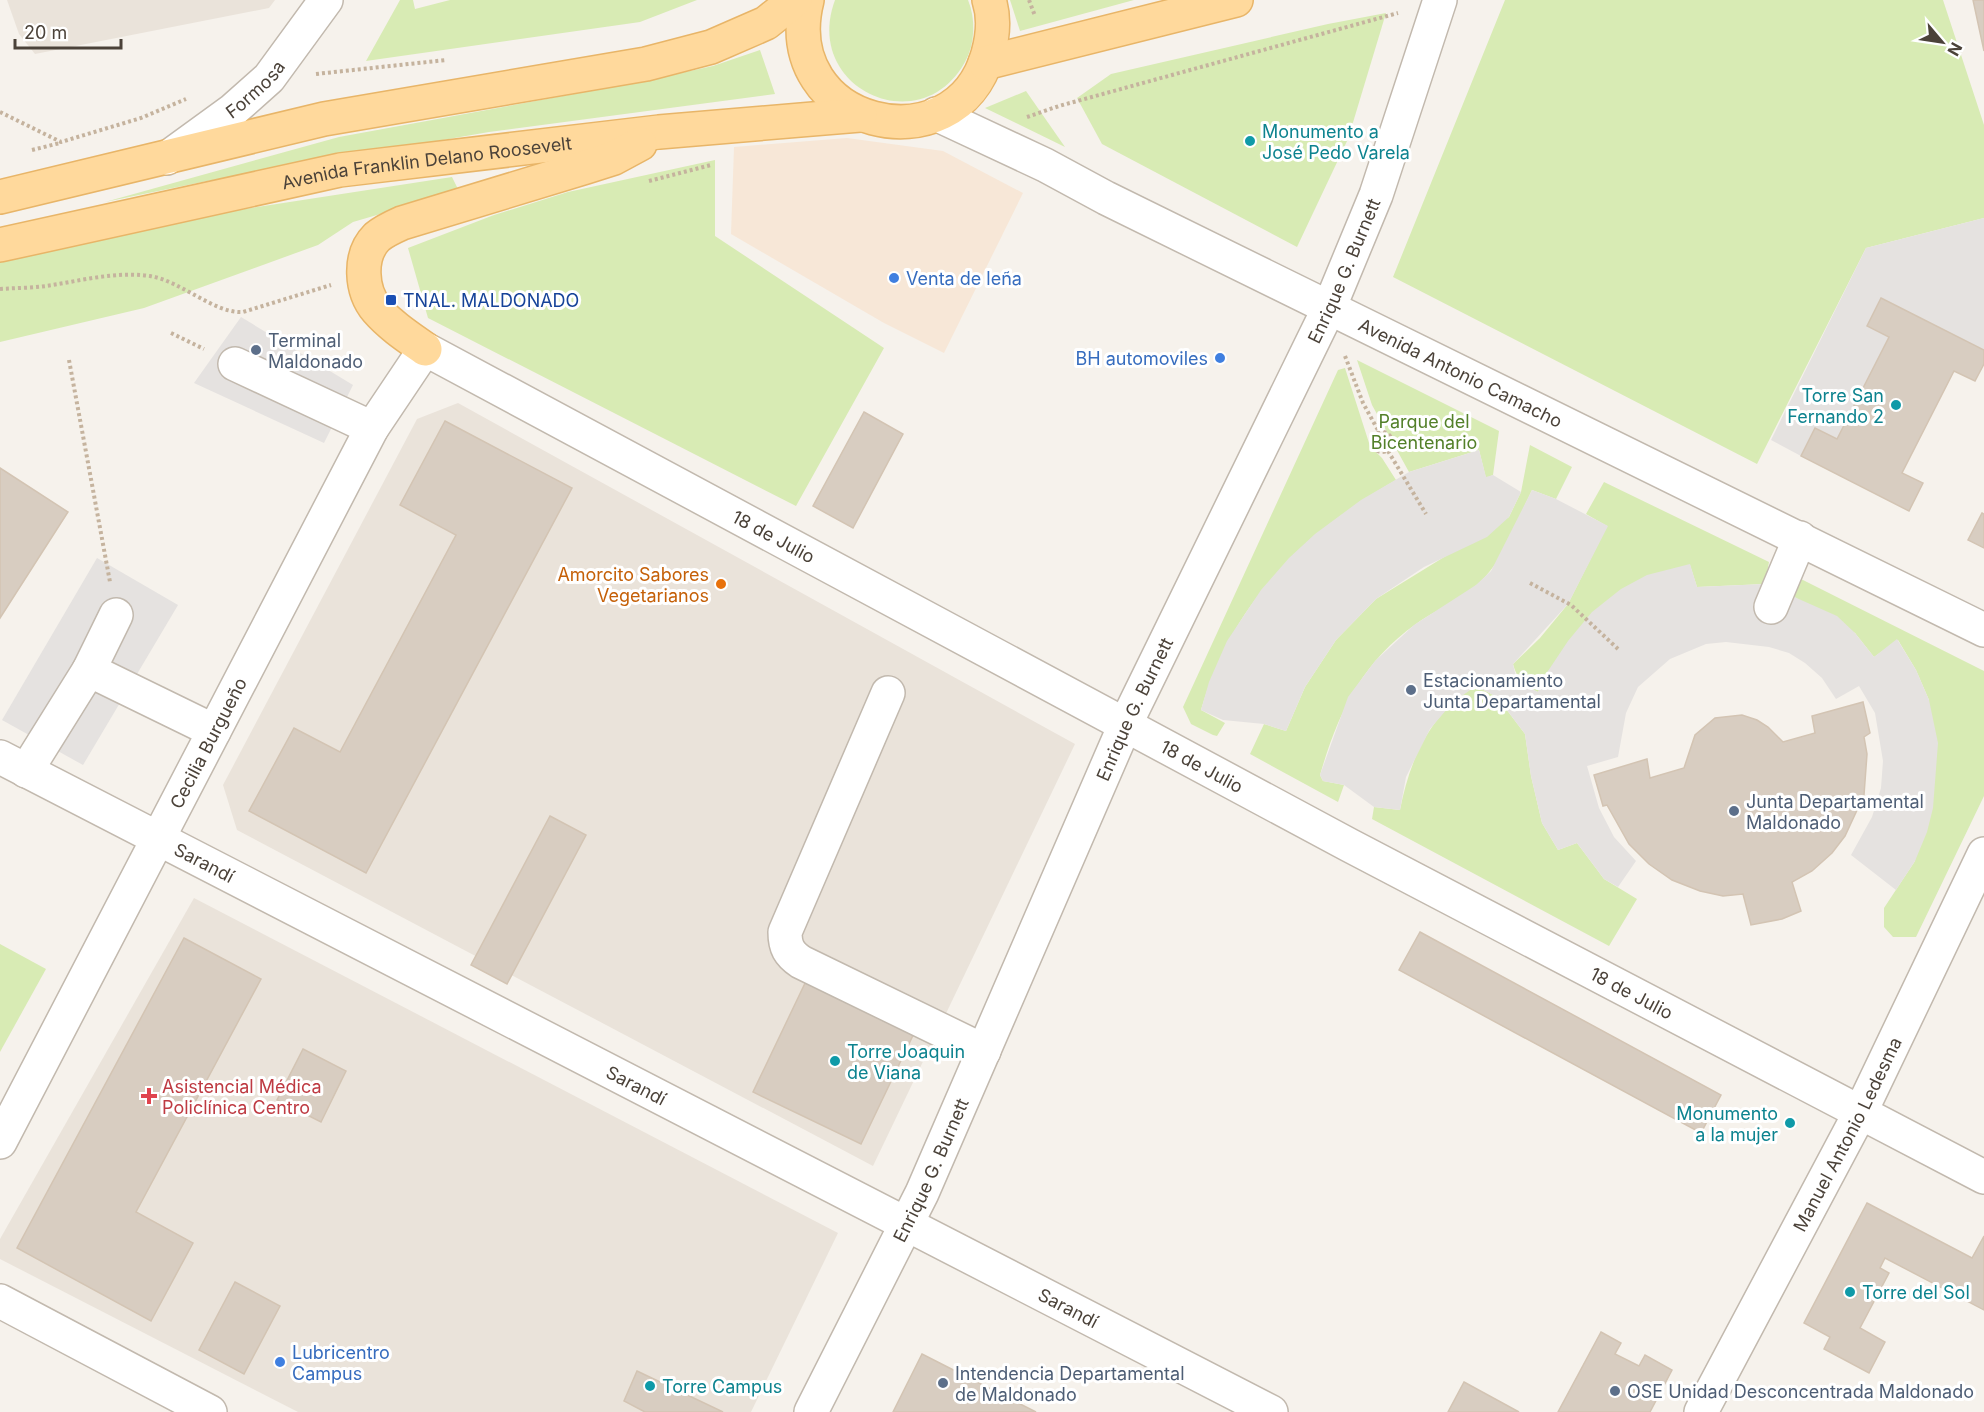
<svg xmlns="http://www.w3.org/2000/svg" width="1984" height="1412" font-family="Inter,sans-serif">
	<rect width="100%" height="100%" fill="#f6f2ec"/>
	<g fill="#eae3da">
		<path d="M7 0H275L269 8 35 54 19 34Z"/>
		<path d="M458 403 1075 744 873 1166 237 830 223 785 417 419Z"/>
		<path d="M194 898 838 1233 751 1412H298L0 1259V1239Z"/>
	</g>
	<path fill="#f7e7d7" d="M847 138 943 151 1023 193 944 353 884 323 731 234 734 147Z"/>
	<g fill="#d8ebb4">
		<path d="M400 0H413L415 9 450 0H697L640 22 366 61Z"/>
		<path d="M835 0H968C976 19 975 44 965 62 920 143 802 88 835 0Z"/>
		<path d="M1010 0H1134L1020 31Z"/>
		<path d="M1505 0H1943L1984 125V218L1866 248 1757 464 1393 277Z"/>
		<path d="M1386 13 1348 139 1297 247 1102 144 1077 98 1111 74 1328 24Z"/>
		<path d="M760 50 775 94 489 132 207 181 105 202 339 137 639 82 713 66Z"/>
		<path d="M1026 91 1065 147 985 108Z"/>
		<path d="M715 160V236L884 348 796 506 428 318 408 248 494 215 568 192Z"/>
		<path d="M452 177 459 191 353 222 318 245 144 308 0 342V259L166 221Z"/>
		<path d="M1357 360 1499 431 1493 475 1486 478 1479 450 1409 472 1372 405Z"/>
		<path d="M1345 368 1370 446 1382 458 1396 480C1302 534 1232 603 1201 710L1225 723 1217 736 1213 735 1191 724 1183 707 1338 370Z"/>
		<path d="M1530 445 1572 467 1556 499 1532 490C1520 514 1506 552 1490 571 1472 595 1440 607 1416 624 1362 662 1338 713 1320 775L1323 781 1344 785 1338 802 1250 754 1264 724 1286 731 1305 687 1336 640 1376 599 1509 517 1521 492Z"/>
		<path d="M1604 482 1769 562 1765 584 1697 587 1690 565 1548 671 1538 692C1524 686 1517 679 1513 664L1540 638 1568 604 1607 526 1586 514Z"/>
		<path d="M1801 579 1984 671V796L1916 937H1893L1884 927V908L1915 861 1929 700 1916 670 1898 640 1874 657 1855 633 1791 595 1795 580Z"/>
		<path d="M1476 686 1497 697 1525 734 1531 776 1542 823 1558 850 1577 843 1604 879 1637 899 1609 946 1372 819 1374 807 1400 810C1410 759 1430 713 1476 686Z"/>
		<path d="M0 944 46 969 0 1052Z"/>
	</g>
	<g fill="#e5e2e0">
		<path d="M1984 218V350L1867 326 1889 337 1837 439 1815 428 1801 456 1771 440 1866 248Z"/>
		<path d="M241 317 353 385 324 443 194 383Z"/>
		<path d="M1479 450 1486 477 1493 475 1521 492 1509 517 1487 537 1424 567 1376 599 1336 640 1305 687 1286 731 1264 724 1223 720 1201 710 1209 682 1227 641 1261 590 1289 558 1315 534 1361 500 1409 472Z"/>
		<path d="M1532 490 1556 499 1608 526 1568 604 1513 664 1516 677 1529 688 1538 692 1548 671 1568 641 1592 612 1621 589 1647 575 1690 564 1697 587 1765 584 1837 616 1855 633 1874 657 1897 639 1916 670 1929 700 1938 743 1933 808 1927 832 1915 861 1896 890 1851 855 1872 817 1881 788 1883 761 1875 713 1859 686 1836 699 1822 678 1805 663 1789 653 1769 647 1726 642 1706 644 1670 659 1638 687 1626 713 1618 757 1587 766 1599 808 1614 837 1636 861 1618 887 1604 879 1577 843 1558 850 1542 823 1531 776 1525 734 1497 697 1476 686 1453 702 1430 729 1406 777 1400 810 1374 807 1344 785 1323 781 1320 775 1348 697 1375 661 1414 625 1476 585 1491 571Z"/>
		<path d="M97 558 178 605 83 765 2 720Z"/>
	</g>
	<g fill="#d8cdc1" stroke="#d3c4b3" stroke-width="1.5">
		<path d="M1973 0H1984V51Z"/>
		<path d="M1881 298 1984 350V364L1975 381 1954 371 1902 473 1923 483 1909 511 1801 456 1815 428 1837 439 1889 337 1867 326Z"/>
		<path d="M864 412 903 434 853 528 813 506Z"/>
		<path d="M445 421 572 488 366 873 249 811 294 728 340 752 456 535 400 505Z"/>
		<path d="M0 468 68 512 0 618Z"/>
		<path d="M1982 513 1984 514V548L1968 540Z"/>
		<path d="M1863 702 1870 733 1864 737 1867 754 1864 795 1845 836 1832 853 1812 871 1792 882 1801 911 1782 919 1751 925 1743 894 1723 896 1700 891 1672 880 1649 864 1629 844 1607 805 1603 806 1594 775 1647 759 1650 778 1684 768 1695 735 1715 718 1742 715 1757 720 1768 727 1783 742 1815 733 1812 716Z"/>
		<path d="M550 816 586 835 507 984 471 965Z"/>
		<path d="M1420 932 1721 1095 1701 1133 1399 970Z"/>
		<path d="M184 938 261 979 136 1212 193 1243 151 1321 17 1248Z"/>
		<path d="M808 977 916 1029 861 1144 753 1092Z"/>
		<path d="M303 1049 346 1071 321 1122 277 1100Z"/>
		<path d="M1867 1203 1972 1258 1984 1236V1310L1885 1258 1880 1268 1889 1273 1860 1328 1885 1342 1869 1373 1824 1349 1830 1337 1804 1323Z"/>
		<path d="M235 1282 280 1306 244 1374 199 1350Z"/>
		<path d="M1601 1332 1621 1343 1615 1354 1639 1366 1645 1355 1672 1370 1650 1412H1558Z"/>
		<path d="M922 1354 1036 1412H893Z"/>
		<path d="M637 1371 723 1412H645L624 1401Z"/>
		<path d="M1464 1382 1519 1412H1448Z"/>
	</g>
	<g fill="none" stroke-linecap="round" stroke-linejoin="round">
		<g stroke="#c2b9ae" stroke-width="36">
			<g id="minor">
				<path id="s1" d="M936 114 1045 165 1106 198 1984 630"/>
				<path id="s2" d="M167 158 233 110 269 78 326 0"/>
				<path d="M235 364 372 428"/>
				<path d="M1771 607 1800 538"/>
				<path d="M89 670 214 731"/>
				<path d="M888 693 785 932C785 947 789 954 801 962L984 1051"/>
				<path id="s3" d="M0 757 1271 1412"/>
				<path d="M26 771 89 670 116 615"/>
				<path id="s4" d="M0 1142 372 428 425 349 1349 845 1984 1177"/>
				<path d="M0 1301 210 1412"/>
				<path id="s5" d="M811 1412 922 1193 1125 725 1330 306 1376 195 1440 0"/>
				<path id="s6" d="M1701 1412 1861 1111 1984 854"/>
			</g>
		</g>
		<g stroke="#e8b568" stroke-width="36">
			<g id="major">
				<path d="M807 0C775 127 956 170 988 54 993 36 995 18 989 0"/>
				<path d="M985 63 1236 0"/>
				<path d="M0 197 324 119 646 64 711 47 766 23 795 0"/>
				<path id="s7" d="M0 245 340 170 659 132 860 115"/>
				<path d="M425 349C408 337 391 326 377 310 361 291 358 256 377 237 384 231 393 227 402 223L586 167 614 158 640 144"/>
			</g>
		</g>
		<g stroke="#c5b39e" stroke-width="4" stroke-dasharray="3 3" stroke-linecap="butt">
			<path d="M1029 0 1035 16"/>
			<path d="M316 74 446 60"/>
			<path d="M0 112 61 142 141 118 186 99"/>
			<path d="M1027 117 1059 106 1398 13"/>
			<path d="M32 150 60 143"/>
			<path d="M649 181 711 165"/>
			<path d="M0 289C15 288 31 288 46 286 80 281 115 271 150 276 181 281 215 314 243 312L331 285"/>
			<path d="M171 333 204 349"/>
			<path d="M1345 356 1363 403 1379 432"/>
			<path d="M69 360 110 582"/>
			<circle cx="1382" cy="442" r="10"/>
			<path d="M1388 451 1426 514"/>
			<path d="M1530 583 1571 605 1618 649"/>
		</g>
		<use href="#minor" stroke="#fff" stroke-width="33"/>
		<use href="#major" stroke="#ffd99c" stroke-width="33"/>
	</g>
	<g fill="#0f9aa8" stroke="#fff" stroke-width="2">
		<circle cx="1250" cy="141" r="6"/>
		<circle cx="1896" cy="405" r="6"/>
		<circle cx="835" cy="1061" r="6"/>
		<circle cx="1790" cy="1123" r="6"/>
		<circle cx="1850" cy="1292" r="6"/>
		<circle cx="650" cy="1386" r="6"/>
	</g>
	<g fill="#3f7fe0" stroke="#fff" stroke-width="2">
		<circle cx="894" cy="278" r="6"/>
		<circle cx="1220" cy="358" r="6"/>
		<circle cx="280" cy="1362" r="6"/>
	</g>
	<rect fill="#1a4fb4" stroke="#fff" stroke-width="2" x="385" y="294" width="12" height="12" rx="3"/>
	<g fill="#5c6f8a" stroke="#fff" stroke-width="2">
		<circle cx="256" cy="350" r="6"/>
		<circle cx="1411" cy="690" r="6"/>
		<circle cx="1734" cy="811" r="6"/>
		<circle cx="943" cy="1383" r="6"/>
		<circle cx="1615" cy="1391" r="6"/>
	</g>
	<circle fill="#e8710a" stroke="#fff" stroke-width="2" cx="721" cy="584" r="6"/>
	<path fill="#e0444e" stroke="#fff" stroke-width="2" d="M146 1087h6v6h6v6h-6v6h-6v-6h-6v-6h6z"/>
	<g text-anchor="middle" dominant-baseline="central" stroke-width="6" stroke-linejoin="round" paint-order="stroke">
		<g font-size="18" fill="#4b4239" stroke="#fff">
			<text stroke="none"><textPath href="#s2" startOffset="112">Formosa</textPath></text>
			<text stroke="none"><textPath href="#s7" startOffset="435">Avenida Franklin Delano Roosevelt</textPath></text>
			<text stroke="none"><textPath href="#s5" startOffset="1260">Enrique G. Burnett</textPath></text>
			<text stroke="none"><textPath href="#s1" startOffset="585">Avenida Antonio Camacho</textPath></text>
			<text stroke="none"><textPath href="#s4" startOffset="1296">18 de Julio</textPath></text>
			<text stroke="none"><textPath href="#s5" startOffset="774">Enrique G. Burnett</textPath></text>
			<text stroke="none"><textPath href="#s4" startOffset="450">Cecilia Burgueño</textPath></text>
			<text stroke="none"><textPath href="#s4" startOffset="1782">18 de Julio</textPath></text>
			<text stroke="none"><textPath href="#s3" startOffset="230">Sarandí</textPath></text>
			<text stroke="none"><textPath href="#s4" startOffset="2268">18 de Julio</textPath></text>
			<text stroke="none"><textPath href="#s3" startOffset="716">Sarandí</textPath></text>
			<text stroke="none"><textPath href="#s6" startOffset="314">Manuel Antonio Ledesma</textPath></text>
			<text stroke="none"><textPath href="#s5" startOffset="270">Enrique G. Burnett</textPath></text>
			<text stroke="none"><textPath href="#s3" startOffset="1202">Sarandí</textPath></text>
		</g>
		<g font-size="18" fill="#0d838f" stroke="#fff" text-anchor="start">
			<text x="1262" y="131">Monumento a<tspan x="1262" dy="21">José Pedo Varela</tspan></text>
			<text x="1884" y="395" text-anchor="end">Torre San<tspan x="1884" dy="21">Fernando 2</tspan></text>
			<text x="847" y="1051">Torre Joaquin<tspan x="847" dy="21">de Viana</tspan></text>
			<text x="1778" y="1113" text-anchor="end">Monumento<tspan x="1778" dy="21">a la mujer</tspan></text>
			<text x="1862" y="1292">Torre del Sol</text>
			<text x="662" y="1386">Torre Campus</text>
		</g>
		<g font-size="18" fill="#366cbe" stroke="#fff" text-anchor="start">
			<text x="906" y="278">Venta de leña</text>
			<text x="1208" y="358" text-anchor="end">BH automoviles</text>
			<text x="292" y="1352">Lubricentro<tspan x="292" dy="21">Campus</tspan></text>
		</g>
		<g font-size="18" fill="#164399" stroke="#fff" text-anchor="start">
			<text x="403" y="300">TNAL. MALDONADO</text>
		</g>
		<g font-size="18" fill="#4e5e75" stroke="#fff" text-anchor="start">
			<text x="268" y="340">Terminal<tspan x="268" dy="21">Maldonado</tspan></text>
			<text x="1423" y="680">Estacionamiento<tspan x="1423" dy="21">Junta Departamental</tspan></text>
			<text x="1746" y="801">Junta Departamental<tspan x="1746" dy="21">Maldonado</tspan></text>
			<text x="955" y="1373">Intendencia Departamental<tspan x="955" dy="21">de Maldonado</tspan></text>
			<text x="1627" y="1391">OSE Unidad Desconcentrada Maldonado</text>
		</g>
		<g font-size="18" fill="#538029" stroke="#fff">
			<text x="1424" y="421">Parque del<tspan x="1424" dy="21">Bicentenario</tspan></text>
		</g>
		<g font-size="18" fill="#c56008" stroke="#fff" text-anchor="end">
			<text x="709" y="574">Amorcito Sabores<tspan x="709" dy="21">Vegetarianos</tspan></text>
		</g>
		<g font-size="18" fill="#be3a42" stroke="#fff" text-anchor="start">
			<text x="162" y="1086">Asistencial Médica<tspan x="162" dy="21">Policlínica Centro</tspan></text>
		</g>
	</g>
	<g transform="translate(1942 42) rotate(119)" stroke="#ffffff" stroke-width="4.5" paint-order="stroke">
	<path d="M0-4.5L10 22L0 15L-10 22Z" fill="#4b4239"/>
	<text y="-9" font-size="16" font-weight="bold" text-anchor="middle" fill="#4b4239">N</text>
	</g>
	<path d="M15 39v9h106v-9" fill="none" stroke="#4b4239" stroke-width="3"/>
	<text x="24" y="39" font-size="18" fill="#4b4239" stroke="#ffffff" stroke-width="4.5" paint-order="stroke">20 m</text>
</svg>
